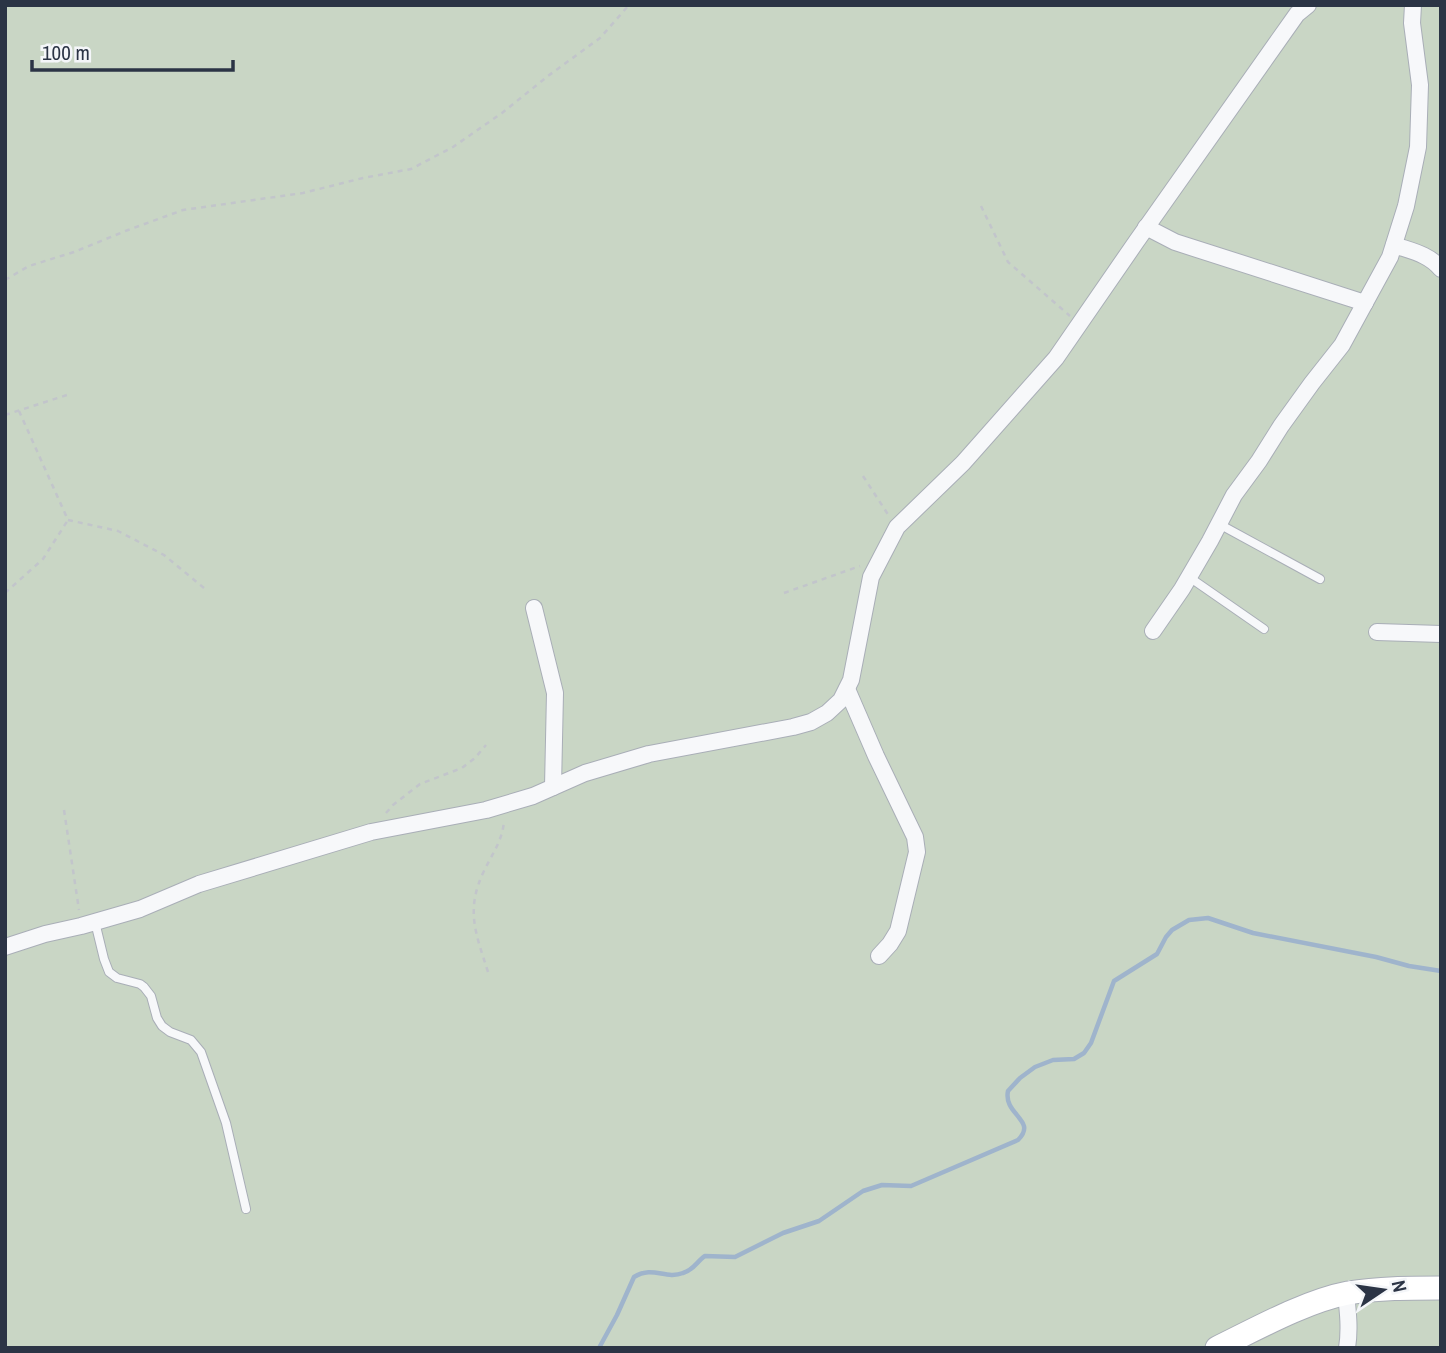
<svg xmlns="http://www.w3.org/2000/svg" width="1446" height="1353" font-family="'Archivo Narrow',sans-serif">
	<rect width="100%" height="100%" fill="#e4e7ec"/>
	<rect fill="#c9d6c5" x="5" y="5" width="1436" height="1343"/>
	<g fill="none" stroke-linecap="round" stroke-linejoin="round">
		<path stroke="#9fb4cc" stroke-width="4.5" d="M599 1348 617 1315 634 1277C653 1265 665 1280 683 1273 694 1270 697 1261 705 1256L735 1257 783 1233 819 1221 863 1191 882 1185 911 1186 1018 1140C1038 1120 1003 1115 1008 1091L1020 1078 1035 1067 1053 1060 1074 1059 1084 1053 1091 1043 1114 981 1157 954 1166 937 1172 930 1189 920 1208 918 1253 933 1376 957 1409 966 1441 971"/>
		<g stroke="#a9aeb7" stroke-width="10">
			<g id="service">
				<path d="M1219 524 1320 579"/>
				<path d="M1189 577 1264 629"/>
				<path d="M95 922 104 959 109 972 117 978 140 984 144 987 151 996 157 1018 162 1026 170 1032 191 1040 201 1052 226 1123 246 1209"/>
			</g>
		</g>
		<g stroke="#a9aeb7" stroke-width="18">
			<g id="minor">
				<path d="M1146 227 1175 242 1365 303"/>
				<path d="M1394 245C1411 251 1429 254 1441 269"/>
				<path d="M534 608 555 693 553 787"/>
				<path d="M1153 631 1182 589 1210 541 1234 495 1259 461 1281 426 1312 383 1342 345 1390 257 1406 206 1418 147 1420 85 1412 23 1413 5"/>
				<path d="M1377 632 1441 634"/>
				<path d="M847 689 876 756 915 837 917 852 898 931 890 944 879 956"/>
				<path d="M5 947 45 934 81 926 140 909 199 884 371 832 486 810 533 796 585 773 649 754 793 727 811 722 827 713 841 700 851 680 871 577 897 527 963 463 1056 358 1136 242 1297 14 1308 5"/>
				<path d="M1346 1294C1348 1312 1350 1330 1347 1348"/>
			</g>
		</g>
		<g stroke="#a9aeb7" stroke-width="25">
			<path id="secondary" d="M1217 1348C1256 1329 1306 1301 1348 1293 1379 1288 1409 1288 1441 1288"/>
		</g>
		<g stroke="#c2c5cb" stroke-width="2.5" stroke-dasharray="5 5" stroke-linecap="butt">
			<path d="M981 206 1008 262 1070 316"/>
			<path d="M5 280 29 266 74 252 128 230 183 210 303 193 363 178 411 169 453 147 502 113 548 76 600 38 629 5"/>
			<path d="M19 411 68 520"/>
			<path d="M5 415 67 395"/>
			<path d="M863 476 889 516"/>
			<path d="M68 520 118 531 164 555 204 588"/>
			<path d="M5 593 43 559 68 520"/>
			<path d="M784 593 860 566"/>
			<path d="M64 810 79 910"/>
			<path d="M386 813 393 805 420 784 462 768 475 758 486 745"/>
			<path d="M488 972C476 934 465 910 484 871 492 854 503 840 504 820"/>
		</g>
		<use href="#service" stroke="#f7f8fa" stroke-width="8"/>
		<use href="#minor" stroke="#f7f8fa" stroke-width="16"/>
		<use href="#secondary" stroke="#fff" stroke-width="23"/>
	</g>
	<rect width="1446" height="1353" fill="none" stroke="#2b3445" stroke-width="14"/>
	<g transform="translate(1383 1290) rotate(77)" stroke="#f4f6f9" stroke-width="5" paint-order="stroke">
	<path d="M0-5L12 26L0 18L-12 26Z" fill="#2b3445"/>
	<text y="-10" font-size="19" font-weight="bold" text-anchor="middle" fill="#2b3445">N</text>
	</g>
	<path d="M32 60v10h201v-10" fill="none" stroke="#2b3445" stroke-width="3.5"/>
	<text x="42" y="60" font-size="21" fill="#2b3445" stroke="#f4f6f9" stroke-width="5" paint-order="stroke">100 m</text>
</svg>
